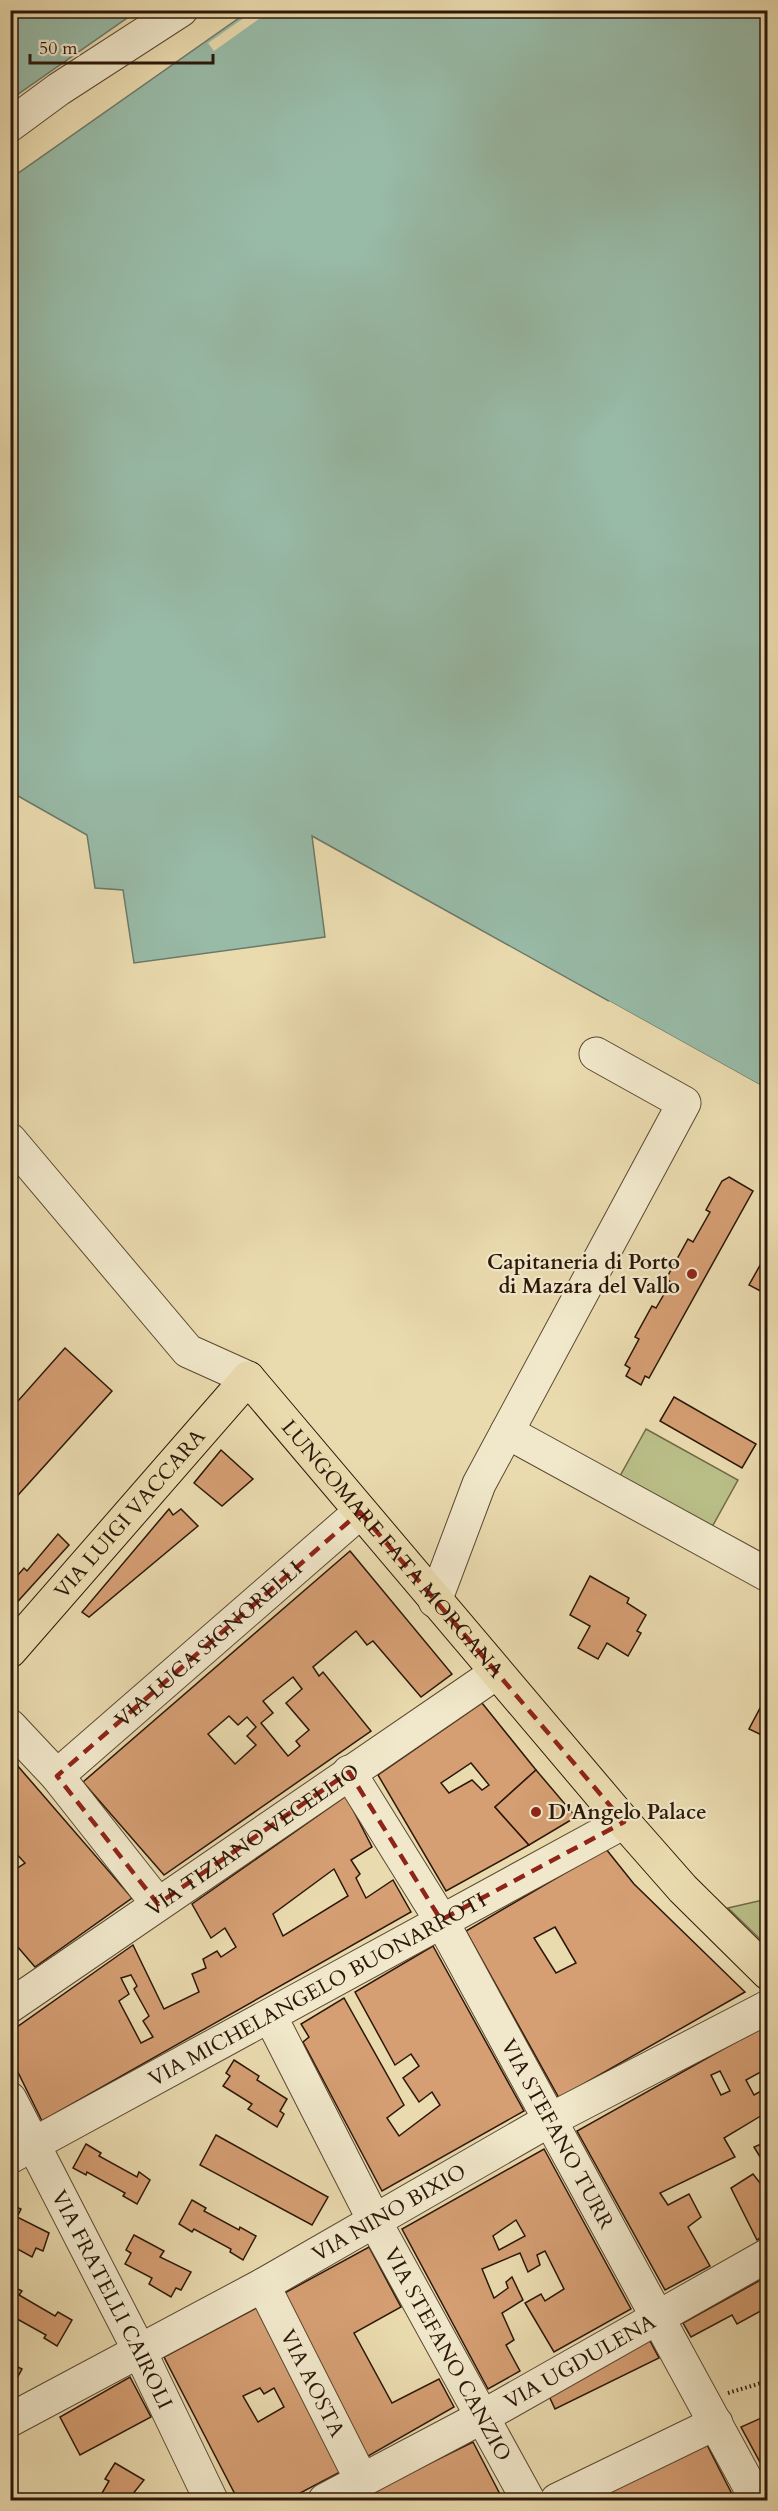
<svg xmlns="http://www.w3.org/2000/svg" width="778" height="2511" font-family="Cardo,serif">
	<rect width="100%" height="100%" fill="#eadbaf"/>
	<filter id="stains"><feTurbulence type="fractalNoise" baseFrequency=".00333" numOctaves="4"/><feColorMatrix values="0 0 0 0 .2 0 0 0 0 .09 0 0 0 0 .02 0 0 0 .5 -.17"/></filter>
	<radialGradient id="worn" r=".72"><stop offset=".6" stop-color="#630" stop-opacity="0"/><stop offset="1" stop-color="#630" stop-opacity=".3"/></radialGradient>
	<g fill="#babf88" stroke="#726b48" stroke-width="1.5">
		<path d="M646 1429 738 1480 712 1527 620 1476Z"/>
		<path d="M767 1899H768L767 1946 728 1908Z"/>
	</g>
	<g fill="#98bba8" stroke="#6c7968" stroke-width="1.5">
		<path d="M11 10H137V11L11 99Z"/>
		<path d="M249 11H767V1089L312 836 325 937 134 963 123 890 95 888 87 835 11 792 10 179Z"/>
	</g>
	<g fill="#eadbaf">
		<path d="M254 11H270L214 51 208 43Z"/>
		<path d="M609 1001 767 1089 768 1092 608 1004Z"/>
	</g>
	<g fill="#d59e73" stroke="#2b1709" stroke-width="1.5" fill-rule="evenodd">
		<path d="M729 1177 753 1191 649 1378 645 1376 641 1385 626 1376 630 1368 625 1365 639 1339 635 1337 652 1306 656 1308 671 1282 666 1279 688 1239 693 1242 710 1212 706 1210 722 1181Z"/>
		<path d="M768 1251V1295L749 1285Z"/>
		<path d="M65 1348 112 1391 10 1504V1410Z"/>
		<path d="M674 1397 756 1444 742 1468 660 1421Z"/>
		<path d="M221 1450 253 1479 222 1506 194 1483Z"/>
		<path d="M169 1509 173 1515 181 1509 198 1526 89 1617 82 1612Z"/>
		<path d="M58 1534 69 1545 10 1610V1584L24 1568 27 1571Z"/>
		<path d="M350 1551 452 1674 421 1697 373 1641 367 1645 356 1631 313 1667 319 1676 323 1672 371 1731 164 1875 83 1782ZM293 1677 302 1689 286 1703 309 1730 296 1741 300 1746 288 1756 261 1723 273 1713 263 1701ZM229 1716 238 1725 247 1717 256 1727 247 1736 256 1745 235 1764 208 1734Z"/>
		<path d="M590 1576 629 1598 627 1603 646 1615 637 1631 641 1633 628 1656 607 1643 598 1659 578 1648 590 1626 570 1615Z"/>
		<path d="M768 1693V1738L749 1729Z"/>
		<path d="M482 1703 536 1770 495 1807 529 1845 446 1891 378 1775ZM471 1763 489 1785 482 1790 472 1780 449 1793 441 1783Z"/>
		<path d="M10 1757 132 1898 35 1967 10 1938V1873L25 1863 10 1847Z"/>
		<path d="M536 1770 576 1817 529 1845 495 1807Z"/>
		<path d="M346 1796 372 1847 351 1860 360 1874 356 1878 366 1898 393 1880 411 1912 42 2121 10 2056V2032L133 1945 164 2009 199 1992 192 1974 206 1968 203 1959 217 1951 221 1957 236 1947 225 1928 211 1938 192 1904ZM334 1869 348 1896 283 1936 273 1914ZM131 1975 137 1986 134 1989 149 2016 143 2021 153 2037 141 2043 119 2001 129 1994 121 1978Z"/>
		<path d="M606 1849 634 1884 745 1992 559 2098 466 1931ZM555 1927 576 1963 556 1973 534 1938Z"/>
		<path d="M433 1946 524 2111 382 2191 303 2042 309 2037 301 2024 344 1998 404 2105 387 2118 399 2136 440 2105 432 2092 419 2102 403 2078 419 2066 411 2054 395 2065 355 1992Z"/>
		<path d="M768 2024V2068L746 2080 754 2095 768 2087V2120L764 2114 724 2138 735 2157 660 2193 668 2205 689 2194 701 2217 688 2227 710 2266 665 2290 577 2131ZM720 2071 730 2091 721 2095 711 2075Z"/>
		<path d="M234 2060 259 2076 257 2080 287 2099 280 2111 284 2114 277 2127 248 2109 252 2104 223 2086 230 2076 226 2073Z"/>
		<path d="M216 2135 328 2197 312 2225 200 2165Z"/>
		<path d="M766 2142 768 2158 762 2160 754 2147Z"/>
		<path d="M86 2144 101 2153 99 2156 137 2177 139 2172 150 2180 137 2204 123 2196 125 2193 87 2172 86 2175 73 2168Z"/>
		<path d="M544 2149 631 2309 554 2352 525 2303 541 2294 545 2301 564 2289 545 2251 537 2255 540 2265 528 2272 520 2253 482 2269 494 2298 508 2288 506 2282 512 2277 523 2300 502 2313 514 2340 506 2345 520 2371 488 2389 402 2229ZM516 2220 525 2236 499 2250 493 2236Z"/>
		<path d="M753 2174 768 2193V2234L757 2240 731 2188Z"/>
		<path d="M192 2200 206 2208 204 2211 239 2230 240 2227 256 2236 243 2260 230 2252 231 2249 194 2229 192 2232 179 2224Z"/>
		<path d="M10 2204 21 2209 17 2217 49 2233 43 2251 36 2248 32 2257 10 2245 13 2239 10 2238Z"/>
		<path d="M134 2235 164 2251 160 2257 191 2272 181 2290 176 2288 171 2297 149 2284 152 2278 125 2264 131 2253 126 2250Z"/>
		<path d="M369 2247 401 2307 354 2333 392 2403 439 2379 454 2407 363 2459 281 2295Z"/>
		<path d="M768 2276V2307L737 2324 732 2315 691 2337 683 2323Z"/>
		<path d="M10 2285 22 2291 19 2295 55 2316 58 2312 72 2320 57 2346 44 2338 46 2335 10 2315Z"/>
		<path d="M258 2307 342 2471 287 2500H238L164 2357ZM260 2388 264 2394 274 2388 284 2407 258 2422 243 2396Z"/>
		<path d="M649 2339 659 2358 555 2409 549 2396Z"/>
		<path d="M10 2363 22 2369 12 2387H10Z"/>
		<path d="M130 2377 151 2417 80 2455 60 2417Z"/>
		<path d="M768 2415V2477L741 2427Z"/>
		<path d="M473 2442 503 2500H355Z"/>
		<path d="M707 2445 735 2500H590Z"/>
		<path d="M115 2463 144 2480 128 2500H98L109 2481 105 2479Z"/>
	</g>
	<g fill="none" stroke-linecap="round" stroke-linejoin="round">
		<g stroke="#5b4832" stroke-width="35">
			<g id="minor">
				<path d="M10 125 59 89 181 10"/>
				<path d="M10 1140 188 1351 248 1378"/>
				<path d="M507 1432 768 1575"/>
				<path d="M435 1601 479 1484 684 1103 596 1054"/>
				<path d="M10 1726 57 1776 158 1904"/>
				<path id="s1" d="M349 1772 441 1920 757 2500"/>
				<path id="s2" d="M57 1776 360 1512"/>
				<path id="s3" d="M10 2006 496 1673"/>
				<path id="s4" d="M270 2016 375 2222 528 2500"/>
				<path id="s5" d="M10 2099 139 2350 211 2500"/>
				<path id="s6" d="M10 2157 624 1822"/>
				<path id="s7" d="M263 2285 362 2481"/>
				<path id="s8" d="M10 2420 263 2285 548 2121 768 2007"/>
				<path id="s9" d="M325 2500 482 2417 768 2255"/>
				<path d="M557 2500 716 2423"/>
			</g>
		</g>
		<g stroke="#2b1709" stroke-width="35">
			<g id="major">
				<path id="s10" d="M10 1651 248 1378 624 1822 683 1889 768 1973"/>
			</g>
		</g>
		<path stroke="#2b1709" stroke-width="4" stroke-dasharray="1.5 3" stroke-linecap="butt" d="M728 2393 768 2381"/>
		<use href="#minor" stroke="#f1e8cb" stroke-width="33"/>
		<use href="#major" stroke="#eadbaf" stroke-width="33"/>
	</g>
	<path fill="none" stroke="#8f2418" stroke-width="4.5" stroke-dasharray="12 8" stroke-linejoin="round" d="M360 1512 624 1822 441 1920 349 1772 158 1904 57 1776Z"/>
	<g fill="#8f2418" stroke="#f1e8cb" stroke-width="2">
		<circle cx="692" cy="1274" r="6"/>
		<circle cx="536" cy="1812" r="6"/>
	</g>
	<g text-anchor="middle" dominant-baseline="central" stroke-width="4.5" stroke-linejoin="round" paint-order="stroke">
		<g font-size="21" font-weight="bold" fill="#2b1709" stroke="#f1e8cb" text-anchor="end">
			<text x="680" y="1262">Capitaneria di Porto<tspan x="680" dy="24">di Mazara del Vallo</tspan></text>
			<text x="548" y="1812" text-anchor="start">D'Angelo Palace</text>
		</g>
		<g font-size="21" fill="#2b1709" stroke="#f1e8cb">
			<text stroke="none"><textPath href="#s10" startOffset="182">VIA LUIGI VACCARA</textPath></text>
			<text stroke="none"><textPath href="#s10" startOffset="586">LUNGOMARE FATA MORGANA</textPath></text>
			<text stroke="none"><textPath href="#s2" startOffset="201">VIA LUCA SIGNORELLI</textPath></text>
			<text stroke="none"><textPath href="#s3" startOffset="294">VIA TIZIANO VECELLIO</textPath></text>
			<text stroke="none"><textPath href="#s6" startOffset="350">VIA MICHELANGELO BUONARROTI</textPath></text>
			<text stroke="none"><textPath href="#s1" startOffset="418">VIA STEFANO TURR</textPath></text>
			<text stroke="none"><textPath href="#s8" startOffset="432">VIA NINO BIXIO</textPath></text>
			<text stroke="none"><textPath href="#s5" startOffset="225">VIA FRATELLI CAIROLI</textPath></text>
			<text stroke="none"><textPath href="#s4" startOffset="382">VIA STEFANO CANZIO</textPath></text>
			<text stroke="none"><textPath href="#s9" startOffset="290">VIA UGDULENA</textPath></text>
			<text stroke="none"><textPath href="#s7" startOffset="110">VIA AOSTA</textPath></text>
		</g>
	</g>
	<rect width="778" height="2511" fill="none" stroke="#eadbaf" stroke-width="36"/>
	<rect x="12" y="12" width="754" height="2487" fill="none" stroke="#2b1709" stroke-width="3"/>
	<rect x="18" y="18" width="742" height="2475" fill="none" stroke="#2b1709" stroke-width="1.5"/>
	<path d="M30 54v9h183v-9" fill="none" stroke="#2b1709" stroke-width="3"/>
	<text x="39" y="54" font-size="18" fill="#2b1709" stroke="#f1e8cb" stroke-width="4.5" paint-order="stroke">50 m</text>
	<rect width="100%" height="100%" filter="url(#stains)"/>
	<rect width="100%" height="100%" fill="url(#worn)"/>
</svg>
